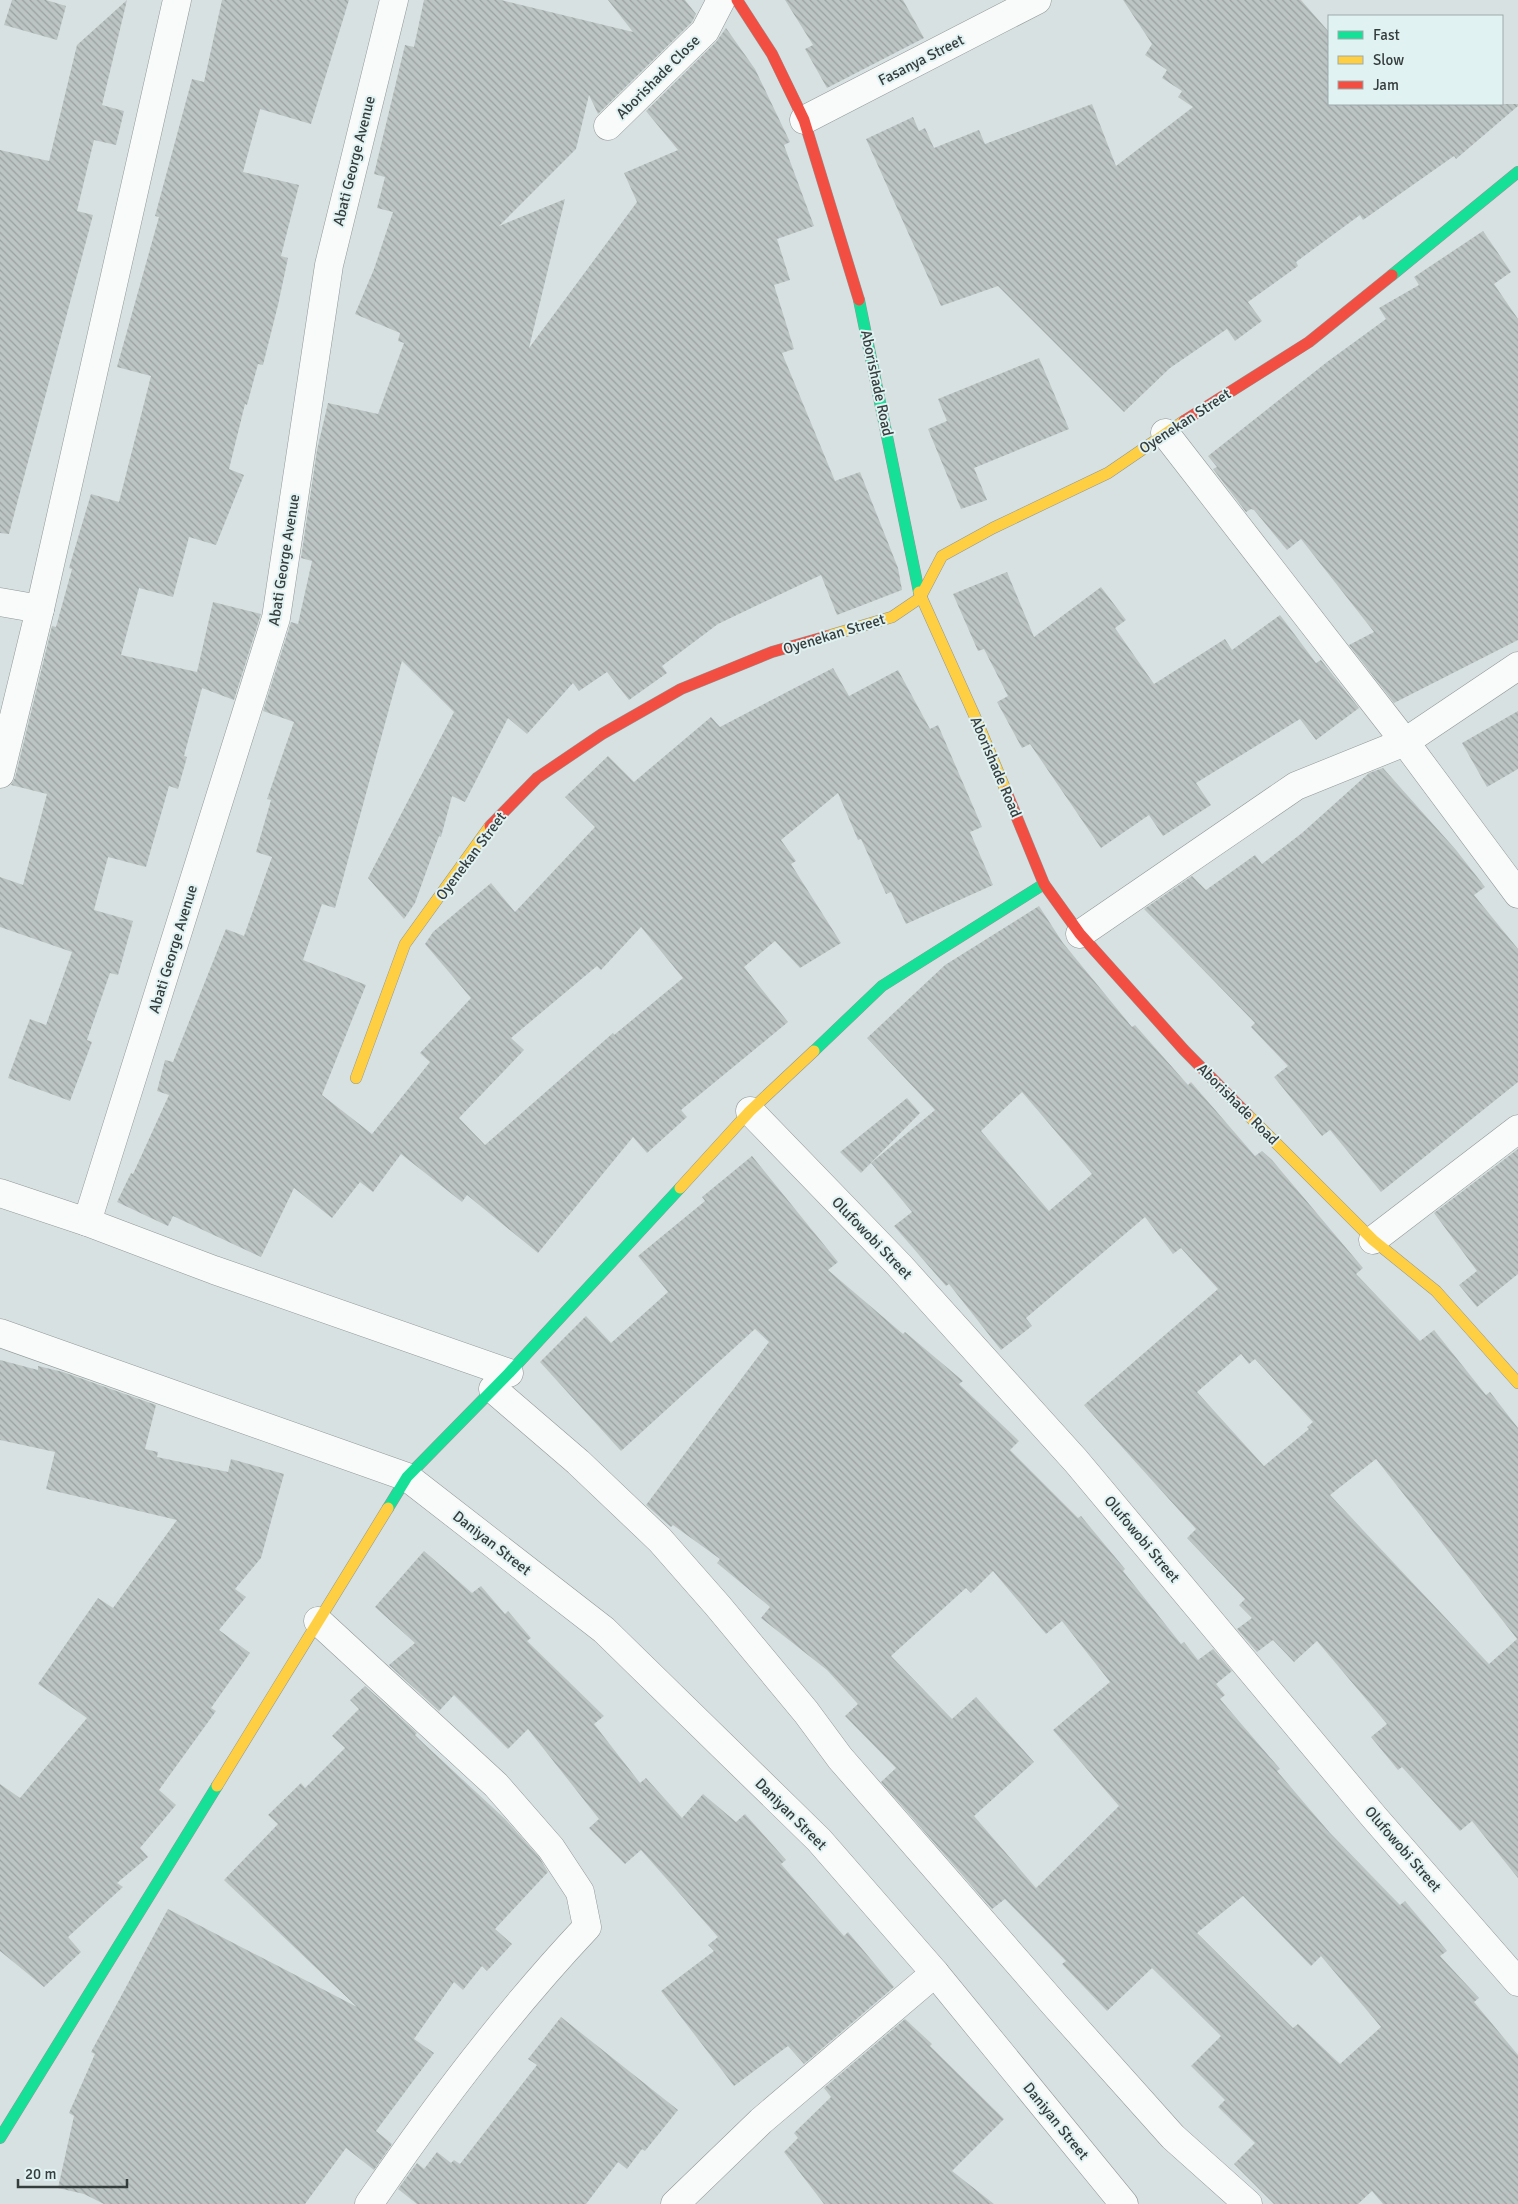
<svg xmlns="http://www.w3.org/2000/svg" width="1518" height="2204" font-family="Signika,sans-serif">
	<defs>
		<pattern id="building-back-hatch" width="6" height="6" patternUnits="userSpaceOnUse" patternTransform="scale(1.25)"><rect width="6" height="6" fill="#bdc4c4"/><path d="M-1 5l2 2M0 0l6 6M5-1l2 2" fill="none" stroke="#9aa0a0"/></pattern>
	</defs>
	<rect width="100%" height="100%" fill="#d8e1e1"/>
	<g fill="url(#building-back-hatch)" fill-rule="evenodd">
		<path d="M12 0H46L66 6 57 40 4 25Z"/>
		<path d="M127 0 102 105 124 111 116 145 94 140 77 211 93 215 9 534 0 533V150L49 161 77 45Z"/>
		<path d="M222 0H349L311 124 260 109 243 172 299 185 281 256 288 258 278 305 263 365 258 364 247 405 245 404 229 469 244 475 216 545 189 537 173 597 139 588 121 655 197 672 213 602 261 614 234 700 202 688 184 756 187 757 178 789 169 786 146 867 108 857 94 910 133 921 118 975 110 973 87 1040 92 1042 70 1101 8 1078 30 1019 46 1025 72 952 0 927V877L23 885 47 794 11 785 15 778 52 626 56 627 72 569 69 568 91 494 119 502 151 376 117 367 159 217 155 216 192 79 204 82Z"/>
		<path d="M424 0H501L633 32 608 0H685L696 14 692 22 598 114 589 95 576 149 499 226 565 199 529 348 637 202 624 173 678 150 646 111 716 42 726 28 755 69 790 142 784 145 814 226 777 239 790 280 774 285 794 349 782 353 835 481 860 472 898 568 902 590 837 615 821 575 718 624 662 666 667 673 629 700 607 672 579 691 573 683 527 734 508 718 465 802 452 796 441 837 439 836 415 903 404 919 368 878 454 712 402 661 335 908 322 904 303 960 366 985 322 1095 372 1134 430 1062 420 1053 471 998 425 944 433 932 491 883 515 912 595 827 565 797 608 756 634 782 711 717 720 727 833 668 849 696 898 670 930 729 938 725 982 827 970 832 993 885 906 924 891 892 886 894 861 839 858 840 838 793 781 840 796 861 791 864 841 943 800 968 775 941 744 967 788 1022 681 1110 687 1117 647 1153 633 1137 538 1253 467 1195 462 1202 401 1154 373 1192 360 1182 332 1218 294 1188 261 1257 173 1216 168 1226 117 1202 131 1173 133 1174 169 1095 157 1091 165 1060 173 1062 226 929 244 936 272 857 256 852 271 800 267 799 294 722 263 711 291 622 298 624 312 561 301 558 317 450 328 403 378 414 404 343 398 341 400 333 355 314 374 269 393 212 377 208 385 177 374 174 405 45 414 47ZM641 927 683 978 614 1035 613 1033 485 1145 459 1118 524 1050 511 1038 597 966 601 970Z"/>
		<path d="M785 0H903L924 38 827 88 805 49 813 45Z"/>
		<path d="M1123 0H1301L1329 32V104H1518V106L1456 159 1454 156 1363 220 1360 215 1296 262 1298 266 1248 302 1262 321 1235 341 1227 329 1170 368 1124 412 998 286 941 306 866 139 913 117 919 131 925 128 934 148 979 130 985 144 1092 104 1116 166 1193 107 1178 97 1182 91 1162 78 1167 70 1145 55 1152 44Z"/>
		<path d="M1483 231 1511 272 1494 284 1518 319V640L1394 703 1349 645 1374 632 1301 539 1287 550 1254 510 1251 509 1246 512 1213 469 1217 467 1208 456 1327 362 1386 319 1379 308 1419 285 1414 277Z"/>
		<path d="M1039 358 1069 429 974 468 987 500 961 509 928 429 947 421 938 399Z"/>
		<path d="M1007 572 1034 637 1101 587 1126 620 1115 628 1154 684 1225 639 1232 650 1280 615 1316 663 1321 660 1359 708 1316 740 1300 719 1196 783 1211 805 1163 836 1149 815 1101 848 1030 744 1022 748 997 702 1008 696 984 649 978 651 953 594Z"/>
		<path d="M1518 711V769L1487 787 1462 743Z"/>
		<path d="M1383 768 1456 850 1485 887 1474 895 1518 949V1082L1381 1192 1330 1130 1322 1136 1274 1077 1288 1066 1251 1027 1255 1023 1144 909 1192 876 1206 890 1255 855 1262 864 1302 833 1369 773Z"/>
		<path d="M1039 906 1063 943 1132 1027 1135 1025 1188 1085 1191 1082 1255 1156 1262 1151 1272 1160 1363 1268 1356 1274 1420 1341 1434 1330 1486 1395 1490 1392 1518 1428V1878L1472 1821 1460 1831 1402 1767 1398 1770 1371 1737 1387 1724 1317 1641 1294 1662 1273 1640 1257 1652 1237 1629 1252 1618 1239 1605 1245 1599 1187 1538 1196 1529 1084 1405 1218 1289 1181 1248 1173 1254 1145 1217 1026 1318 1032 1326 1001 1350 949 1284 946 1286 894 1226 912 1212 871 1163 935 1110 867 1038 945 965ZM1022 1092 1092 1174 1049 1211 981 1131ZM1241 1354 1249 1364 1255 1359 1313 1422 1307 1427 1309 1429 1264 1466 1197 1392ZM1376 1459 1517 1639 1489 1664 1330 1495Z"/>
		<path d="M907 1098 920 1113 861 1173 840 1152Z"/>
		<path d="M1518 1149V1274L1477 1307 1459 1285 1477 1271 1434 1213Z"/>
		<path d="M752 1156 838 1262 828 1270 903 1334 905 1332 963 1381 959 1384 1019 1441 1010 1450 1078 1518 1081 1516 1125 1569 1123 1571 1181 1644 1184 1642 1198 1660 1213 1649 1232 1671 1216 1684 1225 1695 1220 1699 1280 1769 1277 1771 1330 1833 1400 1905 1405 1901 1447 1951 1440 1956 1479 1998 1474 2002 1518 2055V2204H1383L1372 2191 1358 2204H1274L1234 2164 1255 2143 1218 2107 1225 2100 1191 2066 1221 2036 1152 1968 1107 2011 1062 1964 1066 1961 1005 1899 992 1909 881 1782 896 1768 845 1716 858 1704 827 1670 761 1618 770 1607 717 1563 720 1559 673 1525 671 1527 646 1505 769 1342 755 1329 621 1451 540 1362 586 1316 611 1343 668 1292 638 1256 705 1201 702 1197ZM993 1571 1046 1634 1062 1621 1110 1682 1053 1730 1119 1806 1036 1888 974 1816 1034 1762 976 1697 952 1719 891 1656 966 1588 971 1593ZM1243 1896 1311 1966 1321 1956 1381 2027 1340 2064 1298 2024 1293 2028 1197 1933Z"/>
		<path d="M0 1360 38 1370V1366L63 1372 156 1405 145 1449 158 1452 157 1457 228 1472 231 1459 284 1474 261 1558 235 1589 246 1597 219 1630 250 1653 211 1708 216 1711 159 1790 176 1805 140 1848 148 1857 117 1883 123 1887 68 1937 81 1952 44 1987 0 1951V1784L20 1798 87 1718 38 1684 98 1598 113 1608 177 1520 46 1489 55 1452 0 1440Z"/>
		<path d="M424 1551 472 1593 481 1586 505 1614 508 1611 531 1638 527 1641 604 1716 594 1724 640 1783 646 1778 682 1818 703 1794 736 1822 745 1814 786 1860 781 1864 844 1936 848 1932 894 1987 804 2064 788 2046 734 2086 661 1991 714 1951 708 1945 718 1937 641 1850 625 1864 589 1828 599 1819 528 1729 508 1749 454 1695 439 1711 389 1665 415 1643 375 1607Z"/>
		<path d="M365 1686 417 1733 415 1735 420 1740 505 1819 539 1857 548 1872 495 1929 512 1944 487 1971 482 1966 463 1990 454 1982 414 2039 434 2053 376 2131 392 2144 374 2170 346 2148 305 2204H104L84 2194 58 2188 74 2116 69 2113 95 2054 91 2052 168 1909 357 2007 224 1880 278 1824 268 1815 301 1783 305 1788 345 1748 332 1736 359 1709 350 1700Z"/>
		<path d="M561 2017 678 2110 645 2151 642 2149 627 2169 618 2162 586 2204H417L398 2189 417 2163 424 2169 437 2152 451 2163 454 2160 460 2164 537 2065 528 2059Z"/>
		<path d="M905 2019 932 2044 930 2046 1004 2119 952 2171 994 2204H824L784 2152 798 2138 794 2133 831 2097 824 2088Z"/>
	</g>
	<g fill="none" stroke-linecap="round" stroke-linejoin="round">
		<g stroke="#909797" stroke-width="29">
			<g id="street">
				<path d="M804 120 1037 0"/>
				<path d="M608 126 705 31 721 0"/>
				<path d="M1165 433 1405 742 1518 894"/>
				<path d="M0 602 40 609 177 0"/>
				<path d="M0 774 40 609"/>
				<path d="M1080 934 1296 786 1405 742 1518 666"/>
				<path d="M750 1111 899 1265 1076 1461 1374 1817 1518 1982"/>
				<path d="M0 1193 87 1222 214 1270 509 1373"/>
				<path d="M87 1222 276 618 329 265 394 0"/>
				<path d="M1373 1240 1518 1129"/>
				<path d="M0 1333 407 1477 604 1630 819 1840 935 1973 1124 2204"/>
				<path d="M493 1389 578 1462 660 1540 718 1606 806 1712 840 1758 1054 2004 1173 2137 1248 2204"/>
				<path d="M318 1621 496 1785 551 1848 580 1892 587 1927C506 2013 435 2107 369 2204"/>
				<path d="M675 2204 761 2121 935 1973"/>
			</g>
		</g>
		<g stroke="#909797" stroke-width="12">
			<g id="fast">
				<path d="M1392 275 1518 172"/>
				<path d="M859 300 919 592"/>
				<path d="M814 1051 882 986 1044 884"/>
				<path d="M388 1508 407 1477 509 1373 680 1188"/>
				<path d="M0 2138 217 1786"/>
			</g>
		</g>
		<g stroke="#909797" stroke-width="12">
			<g id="slow">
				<path d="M919 592 976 719 1006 791"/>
				<path d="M828 636 892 617 920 598 942 556 993 528 1108 473 1184 421"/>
				<path d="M356 1078 405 944 490 826"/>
				<path d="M1248 1115 1373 1240 1436 1291 1518 1383"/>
				<path d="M680 1188 750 1111 814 1051"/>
				<path d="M217 1786 388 1508"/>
			</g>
		</g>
		<g stroke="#909797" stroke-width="12">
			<g id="jam">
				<path d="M737 0 772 54 804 120 859 300"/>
				<path d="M1184 421 1309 342 1392 275"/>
				<path d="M1006 791 1044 884 1080 934 1184 1050 1248 1115"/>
				<path d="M490 826 537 778 602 734 681 689 772 652 828 636"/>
			</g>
		</g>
		<use href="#street" stroke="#f9fafa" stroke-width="28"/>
		<use href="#fast" stroke="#16e098" stroke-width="11"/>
		<use href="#slow" stroke="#ffcf43" stroke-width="11"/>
		<use href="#jam" stroke="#f24e42" stroke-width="11"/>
	</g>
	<g text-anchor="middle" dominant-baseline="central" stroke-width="4" stroke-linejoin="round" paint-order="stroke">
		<g font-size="15" fill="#363d3d" stroke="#e1f2f3">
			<text transform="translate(921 60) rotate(-27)">Fasanya Street</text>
			<text transform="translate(658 77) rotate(-45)">Aborishade Close</text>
			<text transform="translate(354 161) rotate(-76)">Abati George Avenue</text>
			<text transform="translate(877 383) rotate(78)">Aborishade Road</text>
			<text transform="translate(1185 421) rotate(-33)">Oyenekan Street</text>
			<text transform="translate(284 560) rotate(-81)">Abati George Avenue</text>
			<text transform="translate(834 634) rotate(-17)">Oyenekan Street</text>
			<text transform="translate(996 767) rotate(67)">Aborishade Road</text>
			<text transform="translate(471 856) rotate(-53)">Oyenekan Street</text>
			<text transform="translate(173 949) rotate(-73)">Abati George Avenue</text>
			<text transform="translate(1238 1104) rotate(45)">Aborishade Road</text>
			<text transform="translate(872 1238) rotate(46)">Olufowobi Street</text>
			<text transform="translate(1142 1539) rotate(50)">Olufowobi Street</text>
			<text transform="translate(492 1543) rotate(38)">Daniyan Street</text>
			<text transform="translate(791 1814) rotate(45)">Daniyan Street</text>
			<text transform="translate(1403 1849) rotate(49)">Olufowobi Street</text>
			<text transform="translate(1056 2121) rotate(51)">Daniyan Street</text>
		</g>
	</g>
	<rect x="1328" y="15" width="175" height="90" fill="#e1f2f3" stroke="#9daaaa"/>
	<rect x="1338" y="31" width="25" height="8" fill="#16e098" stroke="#9daaaa"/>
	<text x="1373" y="40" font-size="15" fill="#363d3d">Fast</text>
	<rect x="1338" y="56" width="25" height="8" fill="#ffcf43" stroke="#9daaaa"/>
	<text x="1373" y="65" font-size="15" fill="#363d3d">Slow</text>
	<rect x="1338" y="81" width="25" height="8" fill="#f24e42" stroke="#9daaaa"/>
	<text x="1373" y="90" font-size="15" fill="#363d3d">Jam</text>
	<path d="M18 2179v8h109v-8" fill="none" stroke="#363d3d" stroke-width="2.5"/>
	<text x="25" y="2179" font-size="15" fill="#363d3d" stroke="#e1f2f3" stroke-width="4" paint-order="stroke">20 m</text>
</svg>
